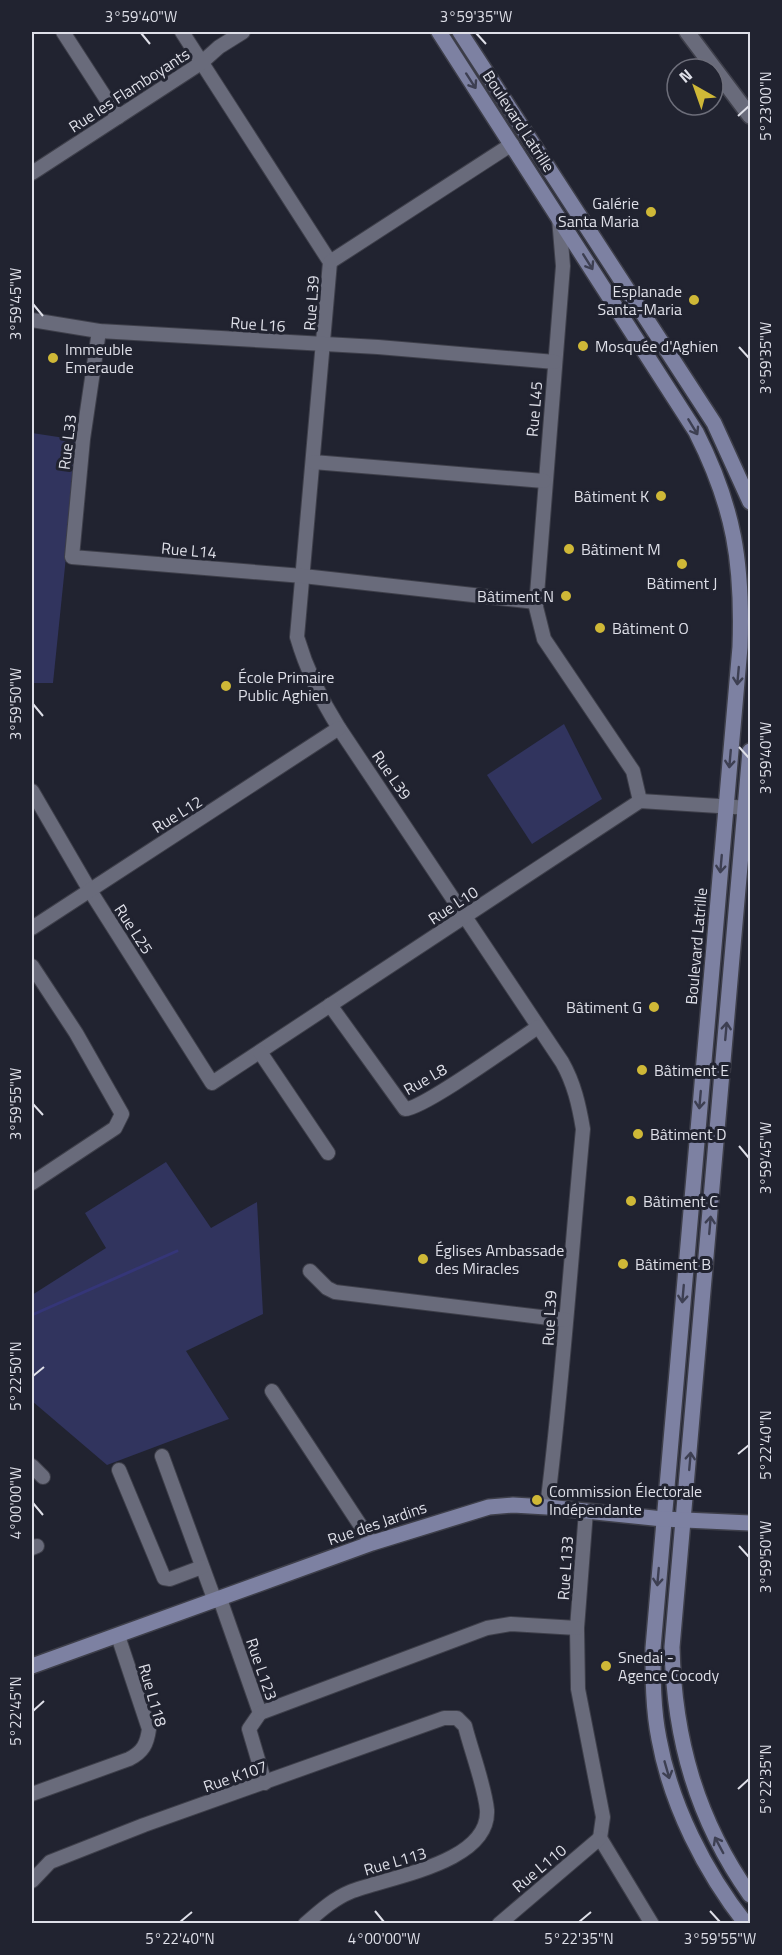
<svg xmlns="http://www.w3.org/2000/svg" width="782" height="1955" font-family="'Titillium Web',sans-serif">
	<rect width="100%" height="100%" fill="#212330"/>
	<g fill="#31345e">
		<path d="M32 433 78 440 53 683H32Z"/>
		<path d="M564 724 602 799 532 844 487 775Z"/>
		<path d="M166 1162 211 1228 257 1202 263 1314 186 1351 229 1419 107 1465 32 1401V1295L106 1248 85 1213Z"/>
	</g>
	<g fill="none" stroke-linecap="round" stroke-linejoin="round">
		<path stroke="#353678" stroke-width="3" d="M32 1315 177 1251"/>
		<g stroke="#3e3f4a" stroke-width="16">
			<g id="minor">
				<path d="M63 32 118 117"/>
				<path d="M182 32 330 262 297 637C307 671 320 698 339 728L562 1062C574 1083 579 1105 583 1129 571 1255 563 1381 547 1507"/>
				<path d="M32 173 201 63 219 47 243 32"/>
				<path d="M559 218 563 266 536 607 544 639 633 771 640 801"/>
				<path d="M330 262 512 144"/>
				<path d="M32 320 99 331 378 347 555 362"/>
				<path d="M99 331 83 439 72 557 303 576 536 602"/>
				<path d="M313 462 544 481"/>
				<path d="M32 791 89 889 212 1083 640 801 750 808"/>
				<path d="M32 928 339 728"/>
				<path d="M32 966 76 1033 122 1114 115 1128 32 1183"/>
				<path d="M330 1005 405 1109C423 1109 517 1041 538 1027"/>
				<path d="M260 1052 328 1153"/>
				<path d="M310 1271 327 1288 335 1292 566 1320"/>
				<path d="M272 1391 372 1543"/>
				<path d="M162 1456 215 1601"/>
				<path d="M32 1466 43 1477"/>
				<path d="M119 1470 164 1578 170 1579 202 1567"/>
				<path d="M586 1511 577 1628 578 1689 603 1817 600 1838"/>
				<path d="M32 1548 37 1546"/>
				<path d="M220 1599 260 1713 249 1729 265 1783"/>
				<path d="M260 1713 487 1628 511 1624 577 1628"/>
				<path d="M32 1794 129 1759C143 1752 147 1744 149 1729L118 1636"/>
				<path d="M600 1838 652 1924"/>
				<path d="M32 1881 50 1862 144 1825 444 1718H457L465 1726C471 1750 485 1787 487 1810 490 1864 386 1877 350 1892 333 1899 319 1912 305 1924"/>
				<path d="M499 1924 600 1838"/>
			</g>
		</g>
		<g stroke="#3e3f4a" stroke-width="18">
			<path id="tertiary" d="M687 32 750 116"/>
		</g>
		<g stroke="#3e3f4a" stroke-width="18">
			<g id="secondary">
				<path d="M439 32 696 432C734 507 743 563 740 647L653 1648C653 1679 653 1709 659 1739 671 1805 705 1872 746 1924"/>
				<path d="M460 32 714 423 750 502"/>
				<path d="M750 751 672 1647C674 1739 697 1820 750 1895"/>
				<path d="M32 1666 372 1543 489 1507 513 1505 547 1507 663 1519 750 1523"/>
			</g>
		</g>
		<use href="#minor" stroke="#696b7b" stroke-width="14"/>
		<use href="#tertiary" stroke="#696b7b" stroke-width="15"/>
		<use href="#secondary" stroke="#7d81a2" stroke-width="15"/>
	</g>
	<defs><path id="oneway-shaft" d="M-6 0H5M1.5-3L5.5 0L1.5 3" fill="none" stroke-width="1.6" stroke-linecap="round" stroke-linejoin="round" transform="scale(1.5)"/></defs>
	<g stroke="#3d3f52">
		<use href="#oneway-shaft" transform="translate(471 81) rotate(57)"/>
		<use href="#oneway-shaft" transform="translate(588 262) rotate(58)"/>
		<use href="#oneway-shaft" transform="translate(693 427) rotate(59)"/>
		<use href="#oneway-shaft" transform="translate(738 676) rotate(95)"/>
		<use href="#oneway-shaft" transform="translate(730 759) rotate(95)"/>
		<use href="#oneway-shaft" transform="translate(721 864) rotate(95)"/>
		<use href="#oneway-shaft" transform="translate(726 1031) rotate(-85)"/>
		<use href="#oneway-shaft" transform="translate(700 1100) rotate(95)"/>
		<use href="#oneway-shaft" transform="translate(710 1225) rotate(-85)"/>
		<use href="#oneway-shaft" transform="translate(683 1294) rotate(95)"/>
		<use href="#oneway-shaft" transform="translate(690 1461) rotate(-85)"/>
		<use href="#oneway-shaft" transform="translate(658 1577) rotate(95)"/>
		<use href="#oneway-shaft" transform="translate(667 1770) rotate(74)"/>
		<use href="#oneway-shaft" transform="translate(719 1845) rotate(-118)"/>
	</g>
	<path fill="none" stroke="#dedfe8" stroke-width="2" d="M141 33 150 44M476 33 486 44M738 116 749 106M33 304 43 316M739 347 749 358M33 704 43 716M739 747 749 758M33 1104 43 1115M739 1146 749 1158M33 1376 44 1367M738 1454 749 1445M33 1503 43 1515M739 1546 749 1557M33 1711 44 1701M738 1789 749 1779M375 1911 384 1922M710 1911 720 1922M180 1922 192 1912M579 1922 591 1912"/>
	<g fill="#cfb837" stroke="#212330" stroke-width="2">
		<circle cx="651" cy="212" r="6"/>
		<circle cx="694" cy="300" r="6"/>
		<circle cx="583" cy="346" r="6"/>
		<circle cx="53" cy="358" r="6"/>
		<circle cx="661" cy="496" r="6"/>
		<circle cx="569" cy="549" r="6"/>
		<circle cx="682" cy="564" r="6"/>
		<circle cx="566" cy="596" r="6"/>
		<circle cx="600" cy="628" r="6"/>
		<circle cx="226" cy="686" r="6"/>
		<circle cx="654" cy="1007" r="6"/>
		<circle cx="642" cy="1070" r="6"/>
		<circle cx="638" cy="1134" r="6"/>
		<circle cx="631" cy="1201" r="6"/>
		<circle cx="423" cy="1259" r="6"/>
		<circle cx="623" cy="1264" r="6"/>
		<circle cx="537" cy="1500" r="6"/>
		<circle cx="606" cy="1666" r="6"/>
	</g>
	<g text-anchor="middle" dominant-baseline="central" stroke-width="6" stroke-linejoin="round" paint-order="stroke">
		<g font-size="16" fill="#dedfe8" stroke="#212330">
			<text transform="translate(129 90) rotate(-33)">Rue les Flamboyants</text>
			<text transform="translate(519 121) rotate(57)">Boulevard Latrille</text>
			<text transform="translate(311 303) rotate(-86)">Rue L39</text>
			<text transform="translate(258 324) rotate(4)">Rue L16</text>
			<text transform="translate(534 409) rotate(-85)">Rue L45</text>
			<text transform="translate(67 442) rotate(-83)">Rue L33</text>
			<text transform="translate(189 550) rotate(5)">Rue L14</text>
			<text transform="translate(392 775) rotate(55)">Rue L39</text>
			<text transform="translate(177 814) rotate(-32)">Rue L12</text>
			<text transform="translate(453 905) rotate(-33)">Rue L10</text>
			<text transform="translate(134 929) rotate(57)">Rue L25</text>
			<text transform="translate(696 946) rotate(-85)">Boulevard Latrille</text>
			<text transform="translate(425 1079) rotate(-30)">Rue L8</text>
			<text transform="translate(549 1318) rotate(-87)">Rue L39</text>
			<text transform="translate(377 1523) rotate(-19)">Rue des Jardins</text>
			<text transform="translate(565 1568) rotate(-86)">Rue L133</text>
			<text transform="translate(262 1669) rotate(71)">Rue L123</text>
			<text transform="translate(153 1695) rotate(74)">Rue L118</text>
			<text transform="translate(235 1776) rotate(-19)">Rue K107</text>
			<text transform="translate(395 1861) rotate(-16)">Rue L113</text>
			<text transform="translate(539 1868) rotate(-40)">Rue L110</text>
		</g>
		<g font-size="16" fill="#dedfe8" stroke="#212330" text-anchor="start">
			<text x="639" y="203" text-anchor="end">Galérie<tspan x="639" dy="18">Santa Maria</tspan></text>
			<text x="682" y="291" text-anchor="end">Esplanade<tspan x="682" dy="18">Santa-Maria</tspan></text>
			<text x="595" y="346">Mosquée d'Aghien</text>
			<text x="65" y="349">Immeuble<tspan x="65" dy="18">Emeraude</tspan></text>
			<text x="649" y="496" text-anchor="end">Bâtiment K</text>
			<text x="581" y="549">Bâtiment M</text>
			<text x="682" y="583" text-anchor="middle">Bâtiment J</text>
			<text x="554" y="596" text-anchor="end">Bâtiment N</text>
			<text x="612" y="628">Bâtiment O</text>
			<text x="238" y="677">École Primaire<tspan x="238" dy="18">Public Aghien</tspan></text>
			<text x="642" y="1007" text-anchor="end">Bâtiment G</text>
			<text x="654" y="1070">Bâtiment E</text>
			<text x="650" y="1134">Bâtiment D</text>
			<text x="643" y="1201">Bâtiment C</text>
			<text x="435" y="1250">Églises Ambassade<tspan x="435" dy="18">des Miracles</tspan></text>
			<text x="635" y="1264">Bâtiment B</text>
			<text x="549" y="1491">Commission Électorale<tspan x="549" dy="18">Indépendante</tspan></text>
			<text x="618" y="1657">Snedai -<tspan x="618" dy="18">Agence Cocody</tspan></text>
		</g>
	</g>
	<rect width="782" height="1955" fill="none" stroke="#212330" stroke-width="66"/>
	<g transform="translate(695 87) rotate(320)"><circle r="28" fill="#212330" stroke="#6d6e7a" stroke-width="1.5"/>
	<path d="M0-4.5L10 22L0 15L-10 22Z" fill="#cfb837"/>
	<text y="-9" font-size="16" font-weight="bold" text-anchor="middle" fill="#dedfe8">N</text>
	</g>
	<rect x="33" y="33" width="716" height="1889" fill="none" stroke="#dedfe8" stroke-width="2"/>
	<g font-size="15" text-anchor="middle" fill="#dedfe8">
		<text x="141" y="22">3°59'40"W</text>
		<text x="476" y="22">3°59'35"W</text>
		<text transform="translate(766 106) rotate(-90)" y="5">5°23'00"N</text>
		<text transform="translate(16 304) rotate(-90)" y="5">3°59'45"W</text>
		<text transform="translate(766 358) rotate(-90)" y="5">3°59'35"W</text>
		<text transform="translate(16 704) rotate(-90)" y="5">3°59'50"W</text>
		<text transform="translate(766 758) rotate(-90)" y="5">3°59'40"W</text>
		<text transform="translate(16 1104) rotate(-90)" y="5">3°59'55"W</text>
		<text transform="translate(766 1158) rotate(-90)" y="5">3°59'45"W</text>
		<text transform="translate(16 1376) rotate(-90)" y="5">5°22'50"N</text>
		<text transform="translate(766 1445) rotate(-90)" y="5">5°22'40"N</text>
		<text transform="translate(16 1503) rotate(-90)" y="5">4°00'00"W</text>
		<text transform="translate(766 1557) rotate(-90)" y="5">3°59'50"W</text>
		<text transform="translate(16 1711) rotate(-90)" y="5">5°22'45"N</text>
		<text transform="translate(766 1779) rotate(-90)" y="5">5°22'35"N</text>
		<text x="180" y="1944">5°22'40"N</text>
		<text x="384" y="1944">4°00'00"W</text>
		<text x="579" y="1944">5°22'35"N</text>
		<text x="720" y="1944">3°59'55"W</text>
	</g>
</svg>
